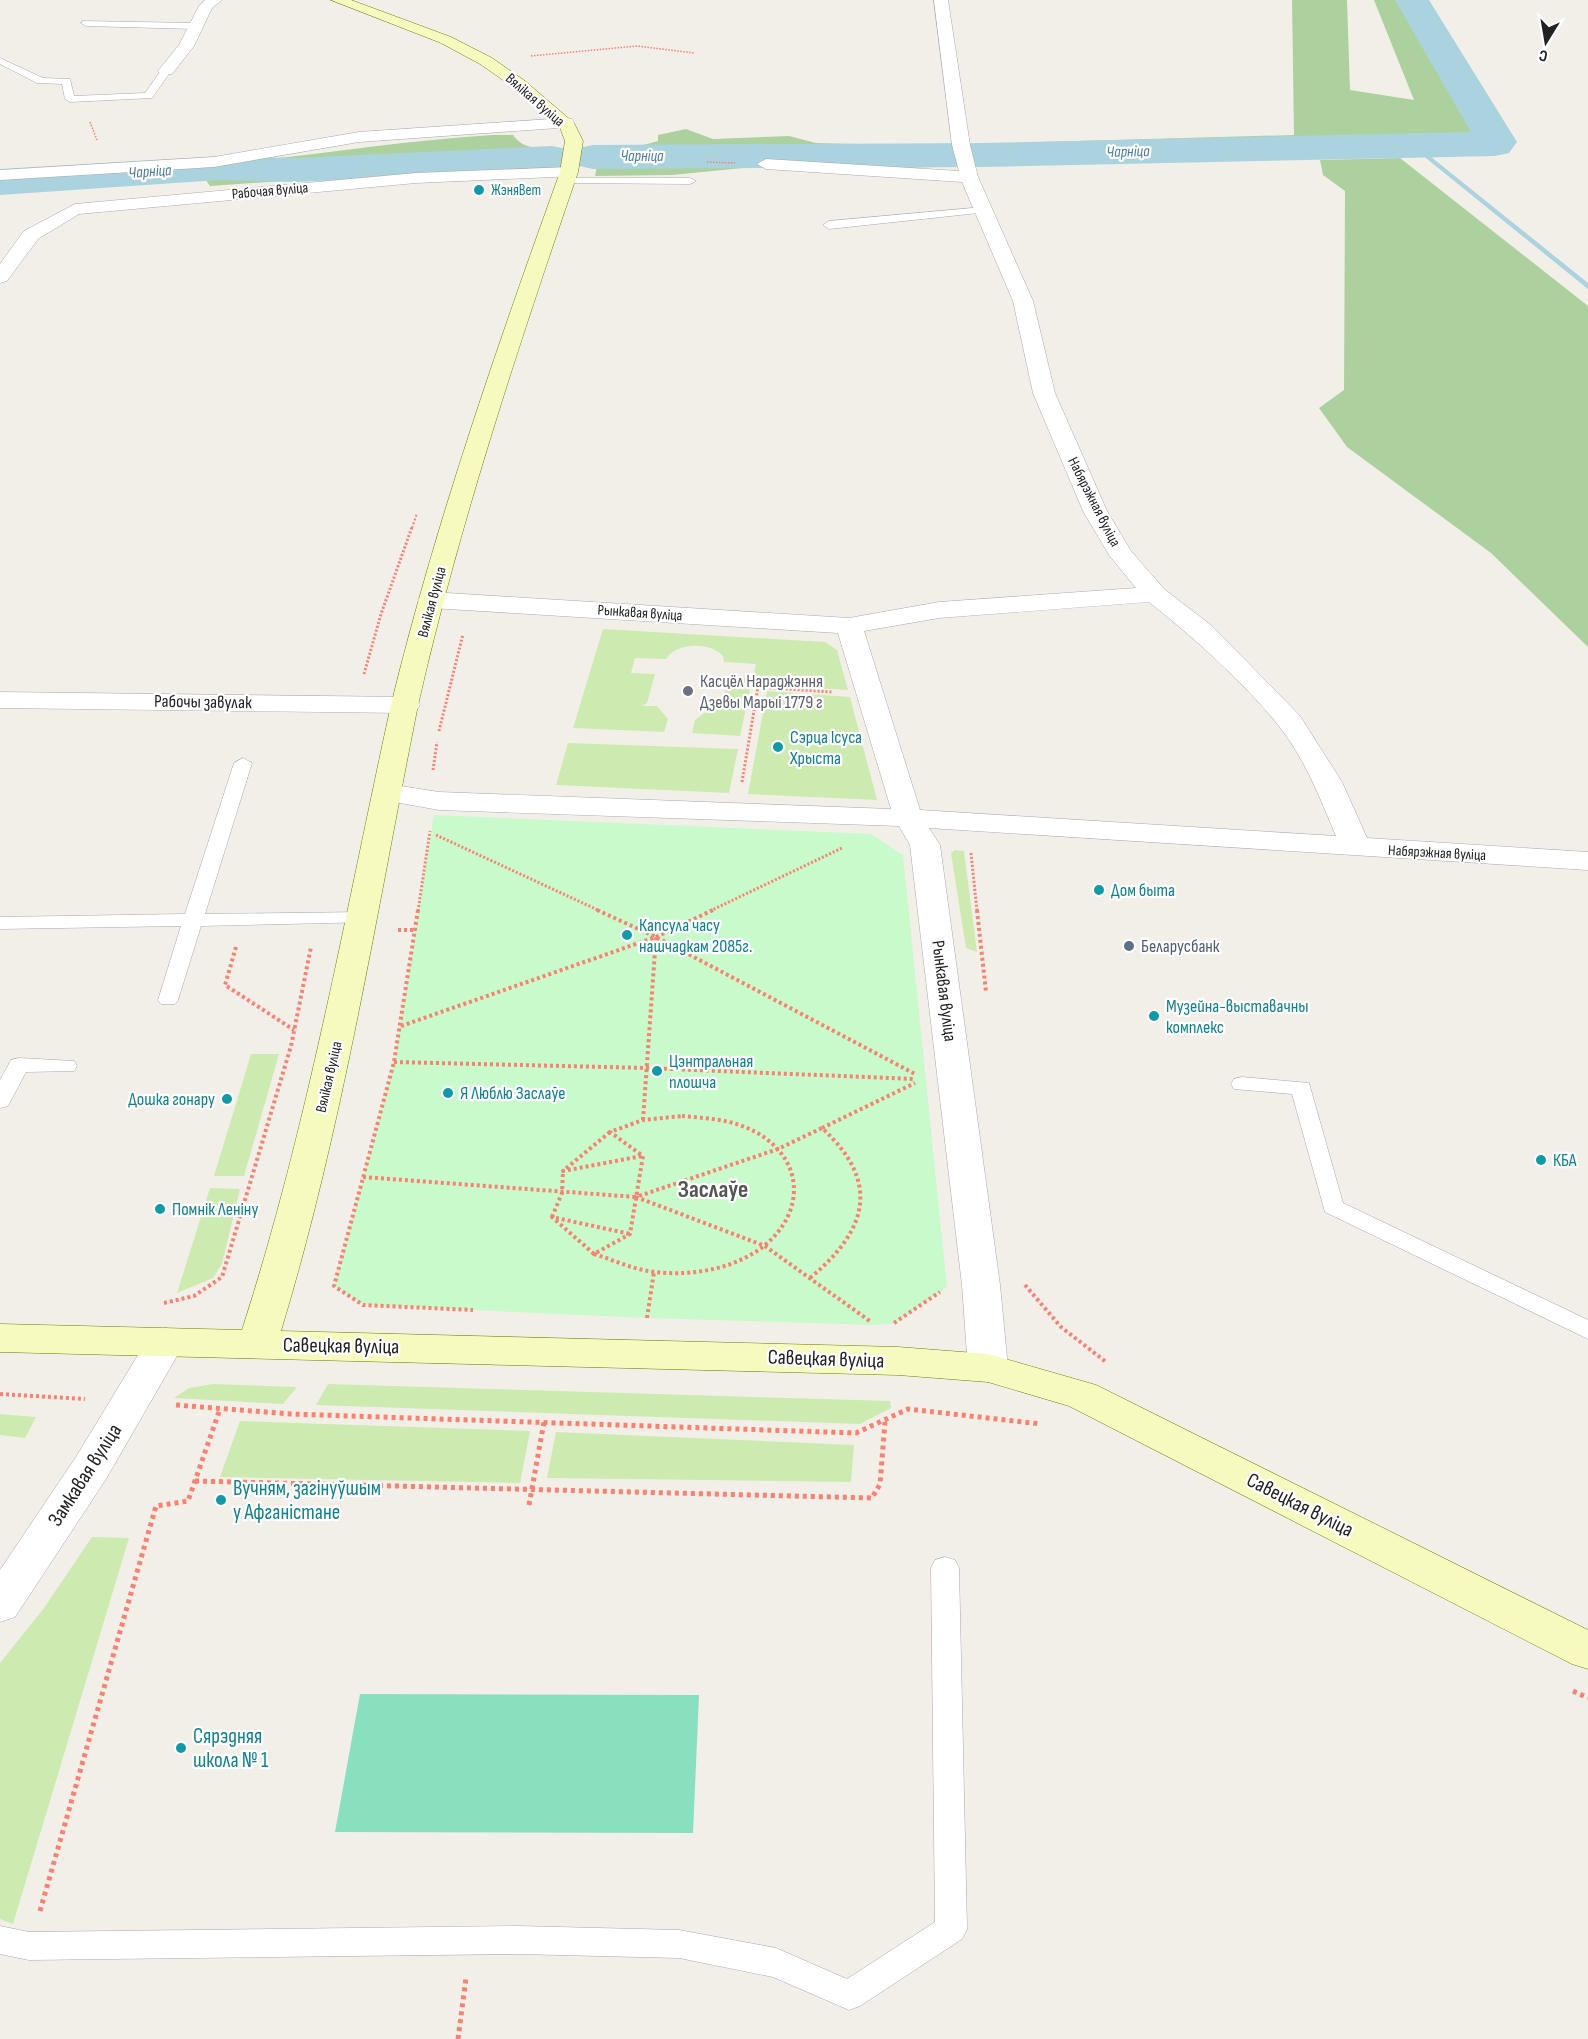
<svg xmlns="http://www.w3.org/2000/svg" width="1588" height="2039" font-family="'Sofia Sans Condensed',sans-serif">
	<rect width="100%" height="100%" fill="#f2efe9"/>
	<g fill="#cdebb0">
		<path d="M603 629 825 642 837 650 848 690 751 684 740 736 692 733 695 720 710 709H726L722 706 728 677 753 678 756 664 724 662 723 656C710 642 677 642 666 659L635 658 631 673 655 674 647 703 642 706H657L668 719 664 732 573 728Z"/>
		<path d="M767 691 850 697 877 800 748 794Z"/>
		<path d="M568 743 738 749 729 793 556 785Z"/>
		<path d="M955 850 964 851 977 952 966 948 951 853Z"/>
		<path d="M251 1054H279L244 1176H214Z"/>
		<path d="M210 1188 240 1189 222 1264 213 1278 177 1293Z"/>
		<path d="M213 1384 297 1387 283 1404 174 1398 189 1388Z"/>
		<path d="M328 1384 890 1401 891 1408 860 1424 316 1405Z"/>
		<path d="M0 1414 36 1417 25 1438 0 1435Z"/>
		<path d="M240 1421 530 1431 520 1483 220 1477Z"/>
		<path d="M556 1432 854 1445 851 1482 547 1478Z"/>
		<path d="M92 1537 129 1538 13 1924 0 1919V1663L44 1608Z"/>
	</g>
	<g fill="#add19e">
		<path d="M1292 0H1347L1350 90 1414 100 1374 0H1402L1479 140 1292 142 1031 149 1043 142 1294 135Z"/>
		<path d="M686 129 713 139 789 136 816 143 936 146 932 167 903 168 808 164 803 160 754 161 743 168 672 175 595 176 601 147 632 148 658 141V135Z"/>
		<path d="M492 135H513C522 148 535 148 549 149L547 163 210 186 196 166C295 159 393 141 492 135Z"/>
		<path d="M1400 158 1588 306V647L1491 553 1347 447 1319 408 1344 390 1345 191 1323 175 1320 160Z"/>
	</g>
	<path fill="#c8facc" d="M434 815 871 834 903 855 947 1287 896 1323 874 1325 647 1318 363 1305 334 1286 394 1062Z"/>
	<path fill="#88e0be" d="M360 1694 699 1695 693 1833 335 1832Z"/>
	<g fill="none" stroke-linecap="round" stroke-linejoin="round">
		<path fill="#aad3df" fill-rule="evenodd" d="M1411 144H1415L1588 283V289L1411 146Z"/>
		<g fill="#aad3df" fill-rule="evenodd">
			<path d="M1395 0H1429L1517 142 1509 153 1495 156 982 167 593 169 579 166 572 157 579 148 593 145 982 143 1471 132Z"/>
			<path d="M552 146 567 149 573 158 567 167 552 170 296 182 219 180 0 195V169L219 156 296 158Z"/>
		</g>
		<g stroke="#a9a9a9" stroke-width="1">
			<g id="service">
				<path d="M83 21 194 23 199 26 194 29 86 26 81 23Z"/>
				<path d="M0 58 43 78 70 79 74 96 145 93 162 69 171 71 152 98 70 102 65 99 62 84 37 83 0 64Z"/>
				<path d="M562 178H690L696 181 690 184 566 183 560 180Z"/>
				<path d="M984 207 988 208V212L829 229 823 225 829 221Z"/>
				<path d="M243 758 252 763 205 914 364 912 371 914 374 918 371 922 201 926 178 1000 175 1004H161L158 1000 181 926 0 929V917L185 914 234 763Z"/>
				<path d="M19 1058 74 1061 77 1066 74 1071 26 1072 8 1106 0 1108V1080L11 1060Z"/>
				<path d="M1242 1077 1309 1083 1343 1203 1588 1320V1339L1325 1212 1292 1094 1234 1089 1231 1084 1234 1079Z"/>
				<path d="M945 1557 955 1560 959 1568 967 1929 962 1939 860 2006 849 2010 773 1977 679 1958 518 1954 29 1960 0 1954V1926L29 1932 518 1926 679 1930 776 1948 847 1979 935 1922 931 1568 935 1560Z"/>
			</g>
		</g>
		<g stroke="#a9a9a9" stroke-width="1">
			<g id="minor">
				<path d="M205 0H222L212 8 194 46 172 74H160L158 71 179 45 199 6Z"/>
				<path d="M934 0H948L970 145 978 177 1033 301 1055 393 1107 511 1131 551 1164 589 1212 626 1300 716 1342 782 1367 838 1588 852V870L929 828 940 845 1000 1285 1008 1368 1002 1378 988 1382 974 1378 968 1368 962 1285 910 845 899 826 439 810 378 799 374 793 378 787 388 784 439 792 891 809 838 633 431 608 422 605 418 600 422 595 431 592 849 618 939 602 1136 588 1109 555 1083 511 1033 393 1013 301 962 182 766 169 757 164 766 159 959 171 952 145ZM1149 602C1194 638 1243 681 1279 726 1305 759 1320 798 1336 836L920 810 864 631 939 618Z"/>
				<path d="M566 118 572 119 574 123 572 127 359 142 214 167 0 180V170L214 157 359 132Z"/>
				<path d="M569 167 575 168 578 172 575 176 416 183 79 214 38 239 7 281 0 283V264L24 231 75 204 416 173Z"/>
				<path d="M0 692 406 697 416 699 420 705 416 711 406 713 0 708Z"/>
				<path d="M166 1328 180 1332 185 1342 106 1479 15 1617 0 1622V1570L76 1457 152 1332Z"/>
			</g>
		</g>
		<g stroke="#707d05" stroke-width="1">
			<path id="secondary" d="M331 0H351L451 37 492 58 525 81 574 123 583 141 578 172C518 347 459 525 418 705 376 915 343 1126 281 1331L898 1347 988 1354 1096 1385 1588 1630V1669L1572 1664 1069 1406 988 1382 898 1375 0 1352V1324L242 1330C308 1126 345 915 391 705 435 525 497 347 560 172L565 141 559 125 513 87 480 64 441 43Z"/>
		</g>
		<g stroke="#fa8072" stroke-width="1.5" stroke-dasharray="1.5 1.5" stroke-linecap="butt">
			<path d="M531 56 637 46 694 53"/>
			<path d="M90 122 97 140"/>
			<path d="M707 162 735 163"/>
		</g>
		<path stroke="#fa8072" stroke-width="2" stroke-dasharray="2 2" stroke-linecap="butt" d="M412 528 417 513"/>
		<g stroke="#fa8072" stroke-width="3" stroke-dasharray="2 2" stroke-linecap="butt">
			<path d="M364 674 381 614 412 527"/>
			<path d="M439 731 463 634"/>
			<path d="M433 770 437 742"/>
			<path d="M742 782 758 687 832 692"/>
			<path d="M436 835 600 911"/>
			<path d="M971 853 977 911"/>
			<path d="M418 911 430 831"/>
			<path d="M710 911 842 848"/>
		</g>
		<g stroke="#fa8072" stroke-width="4" stroke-dasharray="3 3" stroke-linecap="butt">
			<path d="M418 910 394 1062 334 1286 363 1305 473 1310"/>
			<path d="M597 910 656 937 915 1074"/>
			<path d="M977 910 986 992"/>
			<path d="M398 930H416"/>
			<path d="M236 947 225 985 294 1030"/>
			<path d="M401 1026 656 937 713 910"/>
			<path d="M394 1062 647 1068 914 1079"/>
			<path d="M682 1116C703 1118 725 1119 745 1127 806 1152 810 1215 757 1251 728 1270 689 1276 655 1272 634 1270 614 1260 594 1254L630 1234 643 1156 610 1132 643 1120Z"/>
			<path d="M643 1120 656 937"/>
			<path d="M822 1128 915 1083"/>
			<path d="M610 1132 563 1171 642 1156"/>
			<path d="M363 1177 636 1197"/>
			<path d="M552 1217 562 1193 563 1171"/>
			<path d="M594 1254 552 1217 630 1234"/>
			<path d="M810 1278C868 1230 881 1182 822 1128L778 1149 636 1197 765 1246 871 1322"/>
			<path d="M1025 1285 1061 1327 1106 1362"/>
			<path d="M164 1303 194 1296 222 1277 291 1046 311 947"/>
			<path d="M647 1318 654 1272"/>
			<path d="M894 1323 940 1292"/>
			<path d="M0 1394 85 1399"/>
		</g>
		<g stroke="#fa8072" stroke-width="5" stroke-dasharray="4 4" stroke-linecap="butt">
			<path d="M176 1405 291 1414 856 1433 908 1409 1041 1424"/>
			<path d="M195 1481 872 1498 880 1484 885 1422"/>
			<path d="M529 1505 544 1422"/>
			<path d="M1573 1691 1588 1698"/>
			<path d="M40 1911 156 1506 188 1501 220 1409"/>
			<path d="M458 2039 466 1978"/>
		</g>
		<use href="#service" fill="#fff" fill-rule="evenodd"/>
		<use href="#minor" fill="#fff" fill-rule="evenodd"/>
		<use href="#secondary" fill="#f7fabf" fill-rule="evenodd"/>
	</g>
	<g fill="#0f9aa8" stroke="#fff" stroke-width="2">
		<circle cx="479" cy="190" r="6"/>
		<circle cx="778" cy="747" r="6"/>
		<circle cx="1099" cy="890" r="6"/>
		<circle cx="627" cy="935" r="6"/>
		<circle cx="1154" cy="1016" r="6"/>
		<circle cx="657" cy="1071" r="6"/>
		<circle cx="448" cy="1093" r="6"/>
		<circle cx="227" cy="1099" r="6"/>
		<circle cx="1541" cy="1160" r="6"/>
		<circle cx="160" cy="1209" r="6"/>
		<circle cx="221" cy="1500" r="6"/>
		<circle cx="181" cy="1748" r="6"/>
	</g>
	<circle fill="#6b7280" stroke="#fff" stroke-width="2" cx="688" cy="691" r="6"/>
	<circle fill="#5c6f8a" stroke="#fff" stroke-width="2" cx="1129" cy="946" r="6"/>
	<g text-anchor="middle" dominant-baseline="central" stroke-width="4.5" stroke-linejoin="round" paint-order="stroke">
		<g font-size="15" fill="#222" stroke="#fff">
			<text transform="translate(535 100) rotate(41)">Вялікая вуліца</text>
			<text transform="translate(270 191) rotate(-5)">Рабочая вуліца</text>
			<text transform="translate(1094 502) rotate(63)">Набярэжная вуліца</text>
			<text transform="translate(432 602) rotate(-75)">Вялікая вуліца</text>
			<text transform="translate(640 613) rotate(4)">Рынкавая вуліца</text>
			<text transform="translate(1437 853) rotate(3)">Набярэжная вуліца</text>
			<text transform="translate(329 1077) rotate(-77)">Вялікая вуліца</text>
		</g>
		<g font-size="15" fill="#0d838f" stroke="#fff" text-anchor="start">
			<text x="491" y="190">ЖэняВет</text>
		</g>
		<g font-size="16" font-style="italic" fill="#4a7aab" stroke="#fff">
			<text transform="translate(1128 152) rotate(-1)">Чарніца</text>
			<text x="642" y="156">Чарніца</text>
			<text transform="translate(150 172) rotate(-4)">Чарніца</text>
		</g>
		<g font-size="18" fill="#5b616d" stroke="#fff" text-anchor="start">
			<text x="700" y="681">Касцёл Нараджэння<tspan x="700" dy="21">Дзевы Марыі 1779 г</tspan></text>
		</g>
		<g font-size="18" fill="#222" stroke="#fff">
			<text transform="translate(203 702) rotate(1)">Рабочы завулак</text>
			<text transform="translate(944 991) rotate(83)">Рынкавая вуліца</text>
		</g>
		<g font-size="18" fill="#0d838f" stroke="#fff" text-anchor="start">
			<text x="790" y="737">Сэрца Ісуса<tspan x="790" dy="21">Хрыста</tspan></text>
			<text x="1111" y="890">Дом быта</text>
			<text x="639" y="925">Капсула часу<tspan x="639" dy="21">нашчадкам 2085г.</tspan></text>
			<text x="1166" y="1006">Музейна-выставачны<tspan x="1166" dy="21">комплекс</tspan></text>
			<text x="669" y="1061">Цэнтральная<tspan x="669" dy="21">плошча</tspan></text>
			<text x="460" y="1093">Я Люблю Заслаўе</text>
			<text x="215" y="1099" text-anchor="end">Дошка гонару</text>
			<text x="1553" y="1160">КБА</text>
			<text x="172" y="1209">Помнік Леніну</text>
		</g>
		<g font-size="18" fill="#4e5e75" stroke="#fff" text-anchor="start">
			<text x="1141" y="946">Беларусбанк</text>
		</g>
		<g font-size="21" fill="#222" stroke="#fff">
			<text transform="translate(341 1346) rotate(1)">Савецкая вуліца</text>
			<text transform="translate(826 1359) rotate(2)">Савецкая вуліца</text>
			<text transform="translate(85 1475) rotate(-57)">Замкавая вуліца</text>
			<text transform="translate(1300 1505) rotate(27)">Савецкая вуліца</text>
		</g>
		<g font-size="21" fill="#0d838f" stroke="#fff" text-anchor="start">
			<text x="233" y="1488">Вучням, загінуўшым<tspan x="233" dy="24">у Афганістане</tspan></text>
			<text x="193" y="1736">Сярэдняя<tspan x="193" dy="24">школа № 1</tspan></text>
		</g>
		<g font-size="24" font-weight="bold" fill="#555" stroke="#fff">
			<text x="713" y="1189">Заслаўе</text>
		</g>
	</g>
	<g transform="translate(1546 42) rotate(191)" stroke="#ffffff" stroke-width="4.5" paint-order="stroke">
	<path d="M0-4.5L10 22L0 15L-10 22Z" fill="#222222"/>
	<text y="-9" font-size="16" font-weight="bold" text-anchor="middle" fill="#222222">С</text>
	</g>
</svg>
